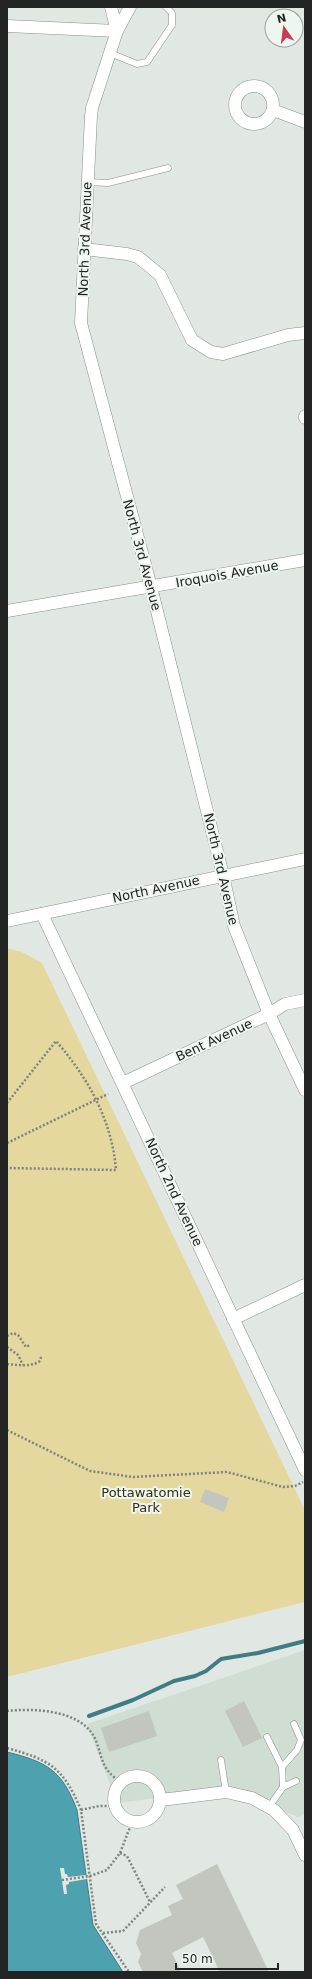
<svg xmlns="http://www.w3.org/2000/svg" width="312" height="1979" font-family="'DejaVu Sans',sans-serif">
	<rect width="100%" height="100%" fill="#e1e8e3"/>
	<path fill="#cfddd3" d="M305 1650V1813L298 1817 226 1789 117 1803 87 1724Z"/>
	<path fill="#e5d89f" d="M7 948 22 952 42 963 305 1510V1602L7 1677Z"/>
	<path fill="#4ea2af" stroke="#407c85" d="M7 1752C47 1762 62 1770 77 1810L93 1925 123 1972H7Z"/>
	<path fill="#e1e8e3" d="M60 1868H64L65 1874H67L68 1877 86 1875 87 1879 69 1882V1884L66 1885 67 1894H64Z"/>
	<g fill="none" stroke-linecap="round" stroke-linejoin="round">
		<path stroke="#407c85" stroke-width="4" d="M89 1716 133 1700 174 1681 195 1676 206 1671 221 1659 258 1653 305 1641"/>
	</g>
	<g fill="#c2c6be">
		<path d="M205 1489 229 1498 224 1512 200 1502Z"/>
		<path d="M244 1701 262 1738 243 1747 225 1711Z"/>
		<path d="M149 1711 157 1736 109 1752 101 1728Z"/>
		<path d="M217 1864 269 1972H220L203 1937 172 1953 181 1972H143L138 1962 141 1954 136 1943 140 1930 172 1915 168 1906 183 1899 176 1885Z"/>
	</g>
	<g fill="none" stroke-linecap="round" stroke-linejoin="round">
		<g stroke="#898f8a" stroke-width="7">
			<g id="service">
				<path d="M110 53 137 64 147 62 172 25V13L166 7"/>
				<path d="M87 182 108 183 168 168"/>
				<path d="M267 1737 282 1767 283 1787"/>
				<path d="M221 1760 226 1792"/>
				<path d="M282 1767 297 1750 301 1740 294 1724"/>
				<path d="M269 1807 283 1787 296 1781"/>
			</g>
		</g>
		<g stroke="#898f8a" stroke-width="13">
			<g id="minor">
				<path d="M111 7 117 31 92 108 91 116 81 323 151 587 223 875 234 926 269 1014 305 1090"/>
				<path d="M7 26 117 31 130 7"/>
				<circle cx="254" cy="105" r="19"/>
				<path d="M273 110 305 122"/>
				<path d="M84 249 127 254 138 257 160 275 192 340 211 352 223 354 288 335 305 333"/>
				<path d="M305 416V418"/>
				<path d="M7 611 305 560"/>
				<path d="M42 914 305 1470"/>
				<path d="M7 921 305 859"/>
				<path d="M123 1083 269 1014 285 1004 305 1000"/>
				<path d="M233 1319 305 1285"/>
				<circle cx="137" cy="1799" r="23"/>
				<path d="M161 1800 226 1792 252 1798 274 1810 293 1830 305 1855"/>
			</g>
		</g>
		<g stroke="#7e8380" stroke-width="2.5" stroke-dasharray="2 2" stroke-linecap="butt">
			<path d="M7 1103 56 1041C89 1079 112 1121 116 1170L7 1168"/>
			<path d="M7 1143 108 1094"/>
			<path d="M7 1336 13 1333 18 1335 26 1347 30 1345"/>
			<path d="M7 1347 18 1355 23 1365"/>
			<path d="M7 1364C18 1365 29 1367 39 1362L42 1355"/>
			<path d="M7 1430 90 1471 133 1477 227 1472 283 1487 295 1486 303 1482"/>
			<path d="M7 1711C33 1708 78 1710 93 1735 100 1746 100 1762 109 1772 112 1776 117 1779 120 1783"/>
			<path d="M7 1748C50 1760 63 1767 81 1810L96 1924 129 1972"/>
			<path d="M81 1810 99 1806H115"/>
			<path d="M120 1853 127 1856 150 1902"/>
			<path d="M62 1880 90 1876 107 1870 120 1853 132 1822"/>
			<path d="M103 1933 123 1931 165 1887"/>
		</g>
		<use href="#service" stroke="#fff" stroke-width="6"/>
		<use href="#minor" stroke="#fff" stroke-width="12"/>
	</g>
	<g text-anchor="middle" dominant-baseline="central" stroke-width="4" stroke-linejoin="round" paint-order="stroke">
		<g font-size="13" fill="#212422" stroke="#eef6f0">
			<text transform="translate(85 239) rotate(-88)">North 3rd Avenue</text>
			<text transform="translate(142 555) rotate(75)">North 3rd Avenue</text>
			<text transform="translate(227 574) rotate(-10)">Iroquois Avenue</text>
			<text transform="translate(221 869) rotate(77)">North 3rd Avenue</text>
			<text transform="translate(156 889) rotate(-12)">North Avenue</text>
			<text transform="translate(214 1040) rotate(-25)">Bent Avenue</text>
			<text transform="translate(174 1192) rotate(65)">North 2nd Avenue</text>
		</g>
		<g font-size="13" fill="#332c10" stroke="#eef6f0">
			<text x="146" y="1492">Pottawatomie<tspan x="146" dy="15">Park</tspan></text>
		</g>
	</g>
	<rect width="312" height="1979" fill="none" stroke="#212422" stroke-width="16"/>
	<g transform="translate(284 28) rotate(346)"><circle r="19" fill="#eef6f0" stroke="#9ca29e"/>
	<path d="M0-3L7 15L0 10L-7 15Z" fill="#c93958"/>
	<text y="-6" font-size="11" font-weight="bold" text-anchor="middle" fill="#212422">N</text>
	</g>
	<path d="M176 1963v6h102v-6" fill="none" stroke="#212422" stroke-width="2"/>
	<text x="182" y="1963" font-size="12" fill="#212422" stroke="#eef6f0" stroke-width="3" paint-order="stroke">50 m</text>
</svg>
